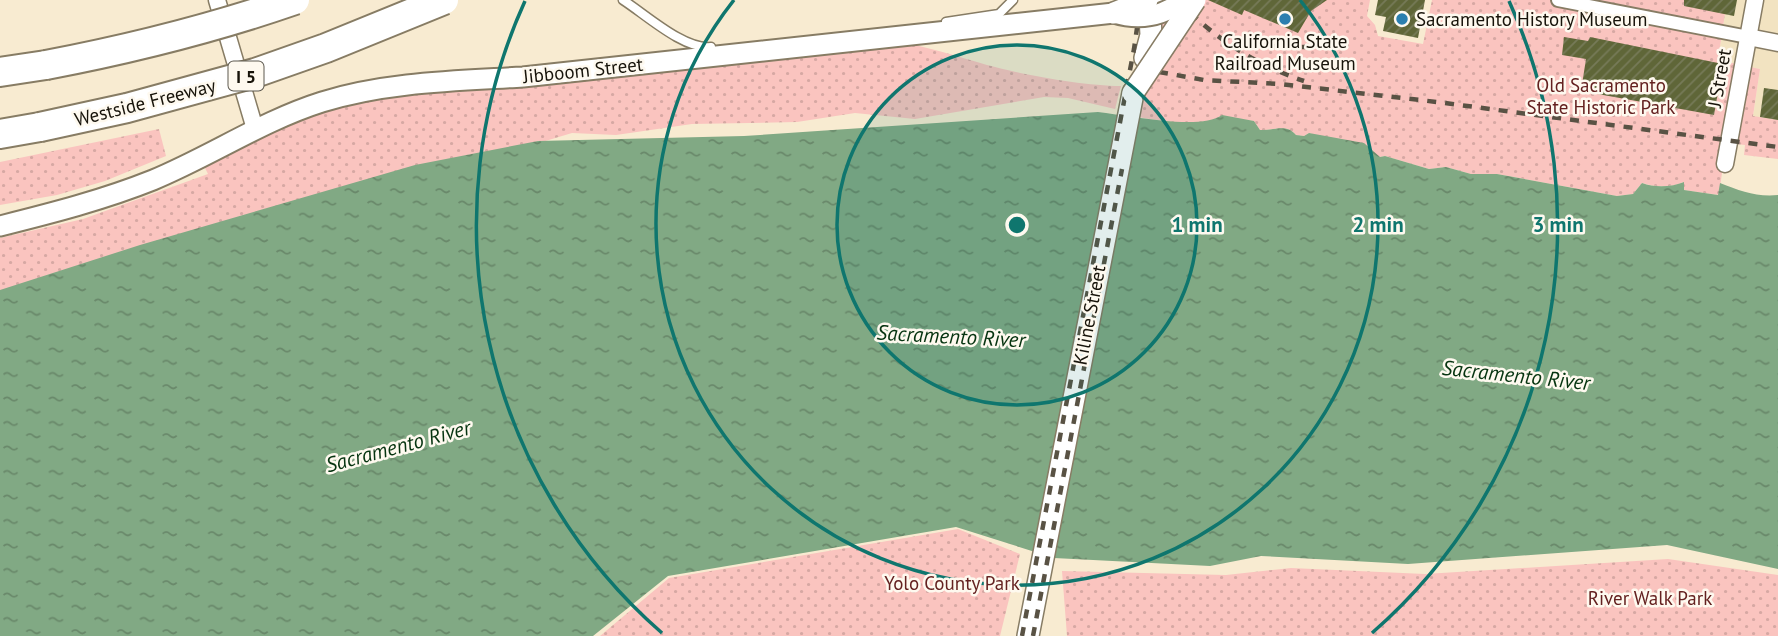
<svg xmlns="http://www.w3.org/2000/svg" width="1778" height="636" font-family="'PT Sans',sans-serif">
	<defs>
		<pattern id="grass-dots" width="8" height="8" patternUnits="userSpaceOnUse" patternTransform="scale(1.75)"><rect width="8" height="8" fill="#fac4bf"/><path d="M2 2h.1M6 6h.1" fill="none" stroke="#d6a8a3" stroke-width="1.8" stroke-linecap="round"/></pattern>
		<pattern id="water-ripples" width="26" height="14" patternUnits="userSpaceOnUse" patternTransform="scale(1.75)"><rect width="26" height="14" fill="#81a984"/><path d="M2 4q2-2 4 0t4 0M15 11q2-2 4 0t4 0" fill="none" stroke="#69886a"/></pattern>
		<pattern id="building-hatch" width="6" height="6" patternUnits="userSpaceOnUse" patternTransform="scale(1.75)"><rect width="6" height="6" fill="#5f6638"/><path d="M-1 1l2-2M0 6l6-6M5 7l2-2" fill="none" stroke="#767a58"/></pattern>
	</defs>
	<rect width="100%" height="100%" fill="#f8ebd1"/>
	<path fill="#f2e3c1" d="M1727 0H1778V120L1753 117 1760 69 1718 60Z"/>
	<g fill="url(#grass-dots)">
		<path d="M1164 0H1370L1367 16 1375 25 1378 36 1423 44 1432 0H1727L1718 60 1760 69 1753 116 1778 120V159L1744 155 1745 145 1726 143 1719 195 1683 190V182C1672 188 1654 187 1642 183L1633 194 1617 196 1497 174H1471L1446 167 1429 169 1385 156 1380 157 1309 133 1304 136 1296 135C1286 123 1274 131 1260 130L1254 121C1243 119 1232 120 1222 116 1204 128 1160 121 1139 117Z"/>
		<path d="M893 41C926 46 956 56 987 65 1024 75 1083 86 1121 86L1115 109 1068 98 1044 97 915 119 855 113 797 122 692 124 616 135 572 133 0 306V238L83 219 208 174 204 166C254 141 304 118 357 101Z"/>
		<path d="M159 129 166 156 105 181 57 195 0 205V162Z"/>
		<path d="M958 529 1020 554 1000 636H600L669 578Z"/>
		<path d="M1668 559 1778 575V636H1067L1062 571 1226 575 1291 568 1425 574Z"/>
	</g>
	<path fill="url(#water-ripples)" d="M1098 112C1126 115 1200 131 1222 115L1254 121 1260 130C1274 131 1286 123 1296 135L1304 136 1309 133 1364 143 1380 157 1385 156 1429 169 1446 167 1471 174H1497L1617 196 1633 194 1642 183C1655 188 1672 187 1684 182V190L1718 195 1720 183C1740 191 1756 197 1778 195V569L1667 545 1408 564 1261 556 1210 566 1054 558 956 527 668 576 593 636H0V290L140 245 415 165 538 141 744 136Z"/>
	<g fill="url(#building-hatch)">
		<path d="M1208 0H1327L1311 11 1298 33 1244 10 1242 15Z"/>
		<path d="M1378 0H1425L1418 38 1383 31 1386 17 1375 15Z"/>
		<path d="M1684 0H1737L1734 16 1684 6Z"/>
		<path d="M1564 37 1588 41 1590 37 1723 64 1714 115 1581 91 1586 59 1562 55Z"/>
		<path d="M1764 88 1778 90V120L1760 117Z"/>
	</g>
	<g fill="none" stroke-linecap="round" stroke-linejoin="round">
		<g stroke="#877c64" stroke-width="11">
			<g id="service">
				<path d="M623 0C645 14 684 50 711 47"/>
				<path d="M946 22 999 14 1013 0"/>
			</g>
		</g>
		<g stroke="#877c64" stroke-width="16">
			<path id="pedestrian" d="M1558 0 1748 37"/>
		</g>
		<g stroke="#877c64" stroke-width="19">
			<g id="minor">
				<path d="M217 0 255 129"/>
				<path d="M1748 37 1778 43"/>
				<path d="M1725 164 1755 0"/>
			</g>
		</g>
		<g stroke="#877c64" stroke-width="23">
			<path id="tertiary" d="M0 226C52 213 103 200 153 180 211 156 262 121 322 102 386 82 456 81 523 77L1114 13"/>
		</g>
		<g stroke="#877c64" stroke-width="24">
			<g id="secondary">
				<path d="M1145 58 1151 35 1150 17 1162 0"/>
				<path d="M1028 636 1133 93"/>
			</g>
		</g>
		<g stroke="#877c64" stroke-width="32">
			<g id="motorway">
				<path d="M0 72 46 65"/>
				<path d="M0 134 40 127"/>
			</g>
		</g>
		<use href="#service" stroke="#fff" stroke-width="8"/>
		<use href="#pedestrian" stroke="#fff" stroke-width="12"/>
		<use href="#minor" stroke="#fff" stroke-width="16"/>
		<use href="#tertiary" stroke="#fff" stroke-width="19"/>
		<use href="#secondary" stroke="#fff" stroke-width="21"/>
		<use href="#motorway" stroke="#fff" stroke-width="28"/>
		<g stroke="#595244" stroke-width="4.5" stroke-dasharray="9 9" stroke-linecap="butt">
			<path d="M1178 0C1212 37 1256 65 1304 81"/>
			<path d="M1248 43 1280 47H1311"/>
			<path d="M1159 72 1204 80 1280 84 1437 102 1778 147"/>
			<path d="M1022 636 1134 49 1141 0"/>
			<path d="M1033 636 1122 169"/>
		</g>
		<g stroke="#877c64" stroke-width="23" stroke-linecap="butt">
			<path id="tertiary-bridge" d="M1114 13C1140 21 1162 17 1184 0"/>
		</g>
		<g stroke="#877c64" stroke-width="24" stroke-linecap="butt">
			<g id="secondary-bridge">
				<path d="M1114 13 1147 0"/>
				<path d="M1133 93 1195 0"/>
			</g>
		</g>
		<g stroke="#877c64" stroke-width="32" stroke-linecap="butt">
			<g id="motorway-bridge">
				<path d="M46 65C130 49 214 28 295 0"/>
				<path d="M40 127 127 108 255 73 326 48 444 0"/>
			</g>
		</g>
		<use href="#tertiary-bridge" stroke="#fff" stroke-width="19"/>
		<use href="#secondary-bridge" stroke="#fff" stroke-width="21"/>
		<use href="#motorway-bridge" stroke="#fff" stroke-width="28"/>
	</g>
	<circle cx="1017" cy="225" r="180" fill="#0f766e" fill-opacity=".12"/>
	<g fill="none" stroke="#0f766e" stroke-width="3.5">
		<circle cx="1017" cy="225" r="180"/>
		<path d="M1300 0A361 361 0 1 1 734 0"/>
		<path d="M662 633A541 541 0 0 1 525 1M1509 1A541 541 0 0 1 1372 633"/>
	</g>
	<g fill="#2b7faf" stroke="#fef9ef" stroke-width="2.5">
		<circle cx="1285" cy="19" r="7"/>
		<circle cx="1402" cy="19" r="7"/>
	</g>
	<g text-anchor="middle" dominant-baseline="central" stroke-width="5" stroke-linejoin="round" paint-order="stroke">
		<rect fill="#fef9ef" stroke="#5c584f" stroke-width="2" x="228.5" y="61.5" width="35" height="29" rx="5"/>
		<g font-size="18" font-weight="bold" fill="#17130a">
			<text x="246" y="76">I 5</text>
		</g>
		<g font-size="19" fill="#17130a" stroke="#fef9ef" text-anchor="start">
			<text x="1416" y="19">Sacramento History Museum</text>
			<text x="1285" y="41" text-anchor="middle">California State<tspan x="1285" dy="22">Railroad Museum</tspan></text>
		</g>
		<g font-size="19" fill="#17130a" stroke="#fef9ef">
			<text transform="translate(583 70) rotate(-6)">Jibboom Street</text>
			<text transform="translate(1719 78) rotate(-80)">J Street</text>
			<text transform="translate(145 102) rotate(-14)">Westside Freeway</text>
			<text transform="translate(1089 315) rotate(-79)">Kiline Street</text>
		</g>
		<g font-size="19" fill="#642120" stroke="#fef9ef">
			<text x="1601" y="85">Old Sacramento<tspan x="1601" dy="22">State Historic Park</tspan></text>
			<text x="952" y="583">Yolo County Park</text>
			<text x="1650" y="598">River Walk Park</text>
		</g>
		<g font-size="21" font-style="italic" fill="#063410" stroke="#fef9ef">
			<text transform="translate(951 336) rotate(3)">Sacramento River</text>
			<text transform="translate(1516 375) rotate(6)">Sacramento River</text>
			<text transform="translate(398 446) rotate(-15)">Sacramento River</text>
		</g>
	</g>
	<circle cx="1017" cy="225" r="10" fill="#0f766e" stroke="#fef9ef" stroke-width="3.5"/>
	<g font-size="21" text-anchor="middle" font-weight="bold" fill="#0f766e" stroke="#fef9ef" stroke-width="5" stroke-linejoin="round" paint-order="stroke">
		<text x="1197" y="232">1 min</text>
		<text x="1378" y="232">2 min</text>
		<text x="1558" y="232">3 min</text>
	</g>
</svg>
